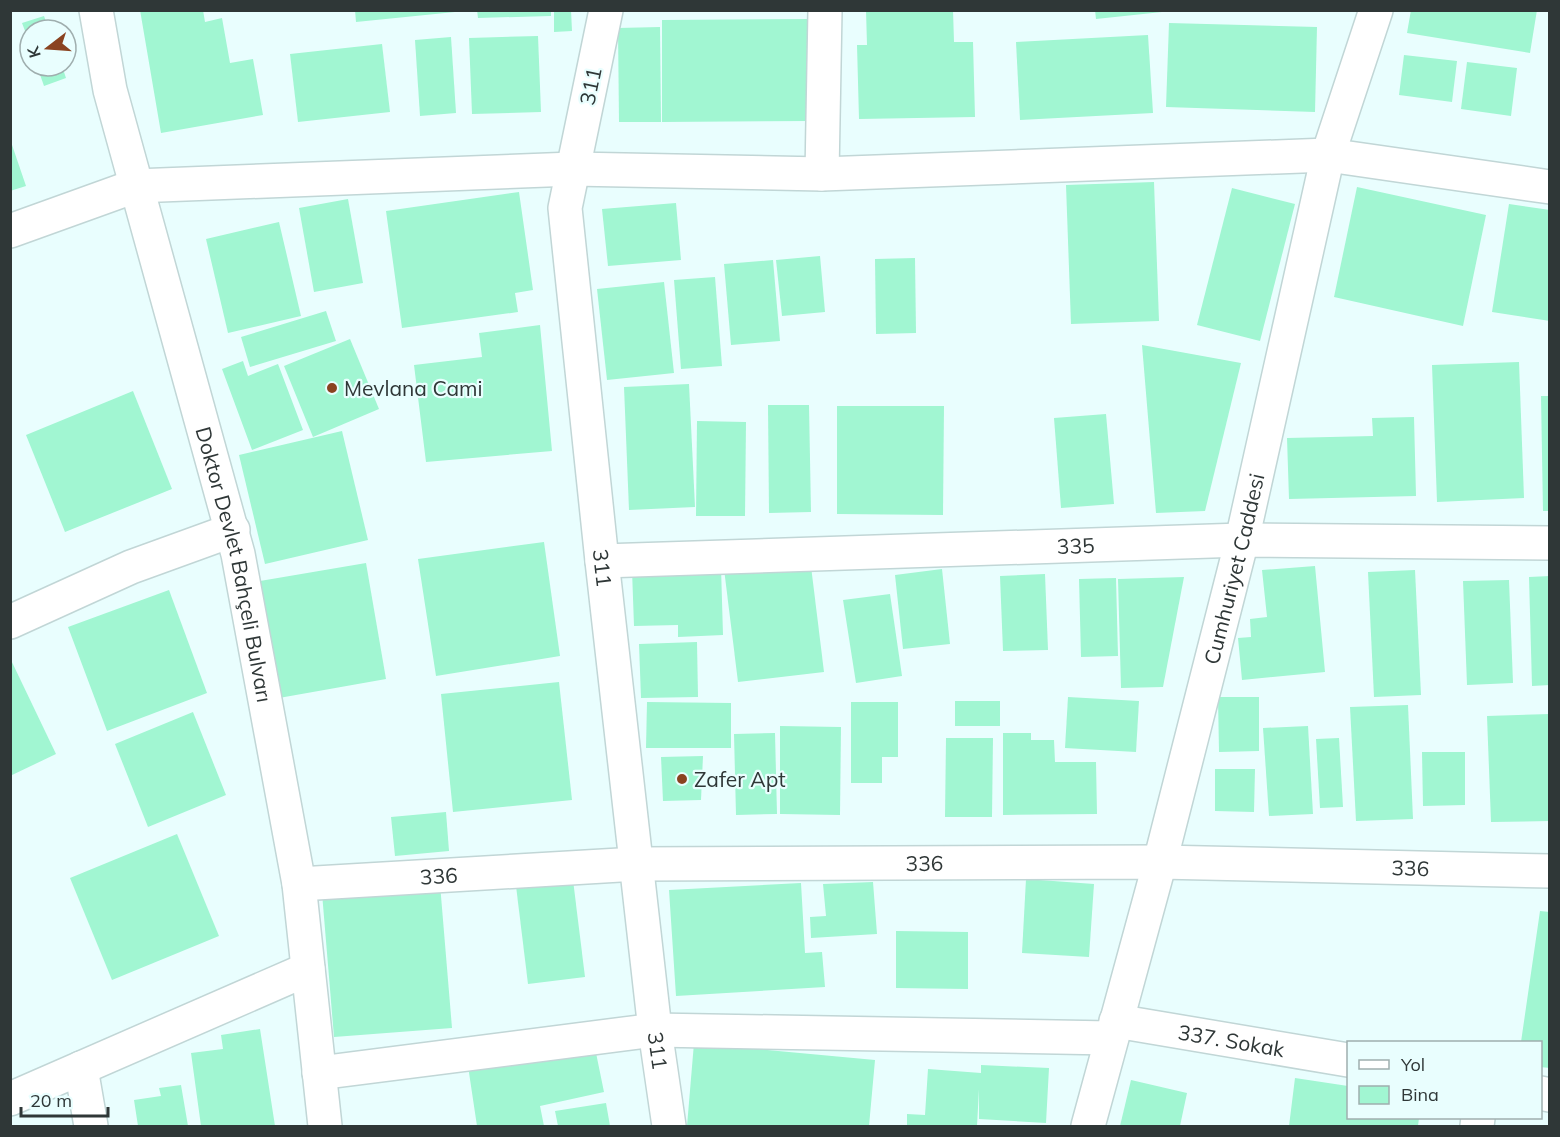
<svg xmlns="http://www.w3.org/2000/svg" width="1560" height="1137" font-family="Mulish,sans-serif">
	<rect width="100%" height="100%" fill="#e9fefe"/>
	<g fill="#a1f6d2">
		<path d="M140 10H203L205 22 222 18 230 63 253 59 263 115 161 133Z"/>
		<path d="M355 10H455V12L356 22Z"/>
		<path d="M477 10H551V16L478 18Z"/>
		<path d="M554 10H571L572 31 554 32Z"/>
		<path d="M866 10H953L954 42H973L975 117 859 119 857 45H867Z"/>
		<path d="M1095 10H1162V12L1096 19Z"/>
		<path d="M1411 10H1537L1530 53 1407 33Z"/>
		<path d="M44 16 49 30H30V44L22 23Z"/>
		<path d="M810 19 811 121 662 122V20Z"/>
		<path d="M1169 23 1317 27 1315 112 1166 107Z"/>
		<path d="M660 27 661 122H619L618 28Z"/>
		<path d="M1148 35 1153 113 1020 120 1016 42Z"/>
		<path d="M538 36 541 112 472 114 469 38Z"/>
		<path d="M451 37 456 113 420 116 415 40Z"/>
		<path d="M382 44 390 112 298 122 290 54Z"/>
		<path d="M1404 55 1457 61 1452 102 1399 95Z"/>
		<path d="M1467 62 1517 68 1511 116 1461 109Z"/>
		<path d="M37 66H62L66 78 44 86Z"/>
		<path d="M10 139 26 186 10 191Z"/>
		<path d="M1154 182 1159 321 1071 324 1066 185Z"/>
		<path d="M1357 187 1486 215 1463 326 1334 297Z"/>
		<path d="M1232 188 1295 204 1260 341 1197 325Z"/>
		<path d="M519 192 533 290 515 293 518 312 402 328 386 211Z"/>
		<path d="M348 199 363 283 314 292 299 208Z"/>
		<path d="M676 203 681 260 608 266 602 209Z"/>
		<path d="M1509 204 1550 210V321L1492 312Z"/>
		<path d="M279 222 301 316 228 333 206 239Z"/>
		<path d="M820 256 825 312 782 316 776 260Z"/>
		<path d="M915 258 916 333 876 334 875 259Z"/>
		<path d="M773 260 780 341 731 345 724 264Z"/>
		<path d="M715 277 722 366 681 369 674 280Z"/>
		<path d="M664 282 674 373 607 380 597 289Z"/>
		<path d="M326 311 336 341 250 367 241 337Z"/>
		<path d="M540 325 552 451 426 462 414 365 482 357 479 333Z"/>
		<path d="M350 339 379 409 313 437 284 366Z"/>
		<path d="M1142 345 1241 363 1205 511 1156 513Z"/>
		<path d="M243 361 248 376 278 364 303 430 252 450 222 369Z"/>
		<path d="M1519 362 1524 498 1437 502 1432 365Z"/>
		<path d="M689 384 695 507 629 510 624 387Z"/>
		<path d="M133 391 172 489 65 532 26 435Z"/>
		<path d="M1541 396H1550V511H1543Z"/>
		<path d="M768 405H809L811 512 769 513Z"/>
		<path d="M837 406H944L943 515 837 514Z"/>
		<path d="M1106 414 1114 504 1061 508 1054 418Z"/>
		<path d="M1414 417 1416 496 1289 499 1287 438 1373 436 1372 418Z"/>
		<path d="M697 421 746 422 745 516H696Z"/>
		<path d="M342 431 368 540 265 564 239 455Z"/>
		<path d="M544 542 560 656 436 676 418 559Z"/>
		<path d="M810 558 824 672 738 682 724 569Z"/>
		<path d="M366 563 386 679 279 698 260 581Z"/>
		<path d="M1315 566 1325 672 1242 680 1238 638 1251 637 1250 619 1267 617 1262 570Z"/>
		<path d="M721 567 723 635 678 637V625L634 626 632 570Z"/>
		<path d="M942 569 950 644 903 649 895 575Z"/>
		<path d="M1415 570 1421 695 1374 697 1368 572Z"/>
		<path d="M1045 574 1048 650 1003 651 1000 576Z"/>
		<path d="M1550 576V685L1532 686 1529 577Z"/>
		<path d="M1184 577 1163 687 1121 688 1118 579Z"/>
		<path d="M1116 578 1118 656 1081 657 1079 579Z"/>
		<path d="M1509 580 1513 683 1467 685 1463 581Z"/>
		<path d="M169 590 207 693 107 731 68 627Z"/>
		<path d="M890 594 902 676 856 683 843 600Z"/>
		<path d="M697 642 698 697 641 698 639 644Z"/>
		<path d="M10 658 56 754 10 776Z"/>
		<path d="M559 682 572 800 453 812 441 694Z"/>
		<path d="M1068 697 1139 701 1136 752 1065 748Z"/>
		<path d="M1218 697H1259V751L1219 752Z"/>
		<rect x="955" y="701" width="45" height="25"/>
		<path d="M647 702 731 703V748H646Z"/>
		<path d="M851 702H898V757H882V783H851Z"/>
		<path d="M1408 705 1413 819 1356 821 1350 707Z"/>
		<path d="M193 712 226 795 148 827 115 744Z"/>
		<path d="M1550 714V821L1491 822 1487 716Z"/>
		<path d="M780 726 841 727 840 815 780 814Z"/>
		<path d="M1308 726 1313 814 1269 816 1263 728Z"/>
		<path d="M775 733 777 814 736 815 734 734Z"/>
		<path d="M1003 733H1031V740H1054L1055 762H1096L1097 814 1003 815Z"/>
		<path d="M946 738H993L992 817H945Z"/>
		<path d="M1339 738 1343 807 1320 808 1316 739Z"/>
		<path d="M1422 752H1465V805L1423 806Z"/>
		<path d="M703 756 701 800 663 801 661 757Z"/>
		<path d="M1215 769H1255L1254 812 1215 811Z"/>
		<path d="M446 812 449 851 395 856 391 817Z"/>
		<path d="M177 834 219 936 112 980 70 878Z"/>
		<path d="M1026 879 1094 884 1089 957 1022 953Z"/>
		<path d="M573 880 585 977 528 984 516 886Z"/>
		<path d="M873 882 877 934 811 938 810 917 826 916 823 884Z"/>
		<path d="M801 883 805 953 822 952 825 987 676 996 669 890Z"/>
		<path d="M440 884 452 1028 334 1037 322 893Z"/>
		<path d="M1540 911 1550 912V1068L1540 1067V1042H1521Z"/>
		<path d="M896 931 968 932V989L896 988Z"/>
		<path d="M260 1029 275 1126H201L191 1053 223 1049 221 1035Z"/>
		<path d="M694 1043 875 1060 869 1126H687Z"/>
		<path d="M595 1048 604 1092 540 1106 544 1126H477L468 1066Z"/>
		<path d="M981 1065 1049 1068 1046 1123 979 1119V1089L977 1126H907V1114L925 1115 928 1069 981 1073Z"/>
		<path d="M1295 1078 1348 1086V1118H1419L1418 1126H1289Z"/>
		<path d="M1131 1080 1187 1093 1180 1126H1120Z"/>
		<path d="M181 1085 188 1126H138L134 1100 161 1096 159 1088Z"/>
		<path d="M606 1103 610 1126H558L555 1111Z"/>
	</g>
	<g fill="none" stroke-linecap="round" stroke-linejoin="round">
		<g stroke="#c1d6d6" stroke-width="36">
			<g id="minor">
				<path id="s1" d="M96 10 110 90 238 554 299 884 325 1126"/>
				<path id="s2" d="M606 10 565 208 602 561 655 1030 669 1126"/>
				<path d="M822 174 825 10"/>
				<path d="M10 231 135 186 573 169 822 174 1328 155 1550 187"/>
				<path id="s3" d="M602 561 1242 540 1550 543"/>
				<path d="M10 622 131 567 233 530"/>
				<path id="s4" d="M299 884 637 864 1160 862 1550 871"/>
				<path id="s5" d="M1116 1021 1348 1060"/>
				<path d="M81 1068 91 1126"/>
				<path d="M319 1073 655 1030 1111 1038"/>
				<path d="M1540 1093 1550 1095"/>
				<path d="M10 1099 308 969"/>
				<path id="s6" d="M1088 1126 1160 862 1242 540 1328 155 1376 10"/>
				<path d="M1477 1126 1478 1118"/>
			</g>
		</g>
		<use href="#minor" stroke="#fff" stroke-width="33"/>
	</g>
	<g fill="#8a4320" stroke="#e9fefe" stroke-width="2">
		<circle cx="332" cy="388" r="6"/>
		<circle cx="682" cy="779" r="6"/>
	</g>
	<g text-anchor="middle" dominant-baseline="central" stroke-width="4.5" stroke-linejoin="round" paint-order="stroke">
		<g font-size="21" fill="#2f3737" stroke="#e9fefe">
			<text transform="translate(590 86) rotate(-78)">311</text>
			<text stroke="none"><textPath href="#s3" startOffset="474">335</textPath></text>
			<text stroke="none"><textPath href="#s1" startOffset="572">Doktor Devlet Bahçeli Bulvarı</textPath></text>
			<text stroke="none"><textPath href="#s2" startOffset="564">311</textPath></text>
			<text stroke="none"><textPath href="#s6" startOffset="576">Cumhuriyet Caddesi</textPath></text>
			<text stroke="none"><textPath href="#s4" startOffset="626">336</textPath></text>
			<text stroke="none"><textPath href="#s4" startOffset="1112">336</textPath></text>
			<text stroke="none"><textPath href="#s4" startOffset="140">336</textPath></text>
			<text stroke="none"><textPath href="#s5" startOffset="117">337. Sokak</textPath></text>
			<text stroke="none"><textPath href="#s2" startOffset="1050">311</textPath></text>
		</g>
		<g font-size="21" fill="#2f3737" stroke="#e9fefe" text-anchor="start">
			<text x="344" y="388">Mevlana Cami</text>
			<text x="694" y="779">Zafer Apt</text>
		</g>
	</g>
	<rect width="1560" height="1137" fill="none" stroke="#2f3737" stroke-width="24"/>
	<rect x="1347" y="1041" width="195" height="78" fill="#e9fefe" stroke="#9faeae" stroke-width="1.5"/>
	<rect x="1359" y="1060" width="30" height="9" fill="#ffffff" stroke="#9faeae" stroke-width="1.5"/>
	<text x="1401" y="1071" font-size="18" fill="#2f3737">Yol</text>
	<rect x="1359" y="1086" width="30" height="18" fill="#a1f6d2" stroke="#9faeae" stroke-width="1.5"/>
	<text x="1401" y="1101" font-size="18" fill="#2f3737">Bina</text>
	<g transform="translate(48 48) rotate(253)"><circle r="28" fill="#e9fefe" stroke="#9faeae" stroke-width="1.5"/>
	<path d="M0-4.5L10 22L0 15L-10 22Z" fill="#8a4320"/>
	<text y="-9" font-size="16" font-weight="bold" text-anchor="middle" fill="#2f3737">K</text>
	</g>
	<path d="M21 1107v9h87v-9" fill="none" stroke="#2f3737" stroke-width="3"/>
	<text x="30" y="1107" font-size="18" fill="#2f3737" stroke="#e9fefe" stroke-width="4.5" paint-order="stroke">20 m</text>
</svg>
